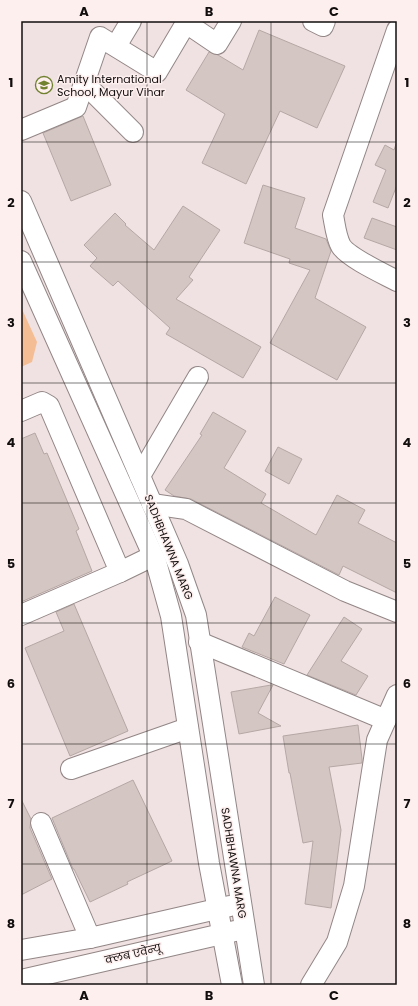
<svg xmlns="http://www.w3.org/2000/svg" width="418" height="1006" font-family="Poppins,'Noto Sans Devanagari',sans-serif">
	<rect width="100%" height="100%" fill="#f0e2e2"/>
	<path fill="#f4bd93" d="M21 307 37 342 32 362 21 367Z"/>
	<g fill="#d4c6c2" stroke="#b5a8a4">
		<path d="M259 30 345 66 317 128 280 111 246 184 202 163 225 114 186 90 209 52 218 55 243 70Z"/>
		<path d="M83 116 111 185 71 201 43 133Z"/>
		<path d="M396 144H397V185L388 208 373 202 386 170 375 165 385 145 394 150Z"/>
		<path d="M263 185 305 198 295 228 326 239 331 251 315 298 366 327 337 380 270 343 310 270 289 263 290 259 244 243Z"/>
		<path d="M183 206 220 230 189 277 193 280 176 299 261 347 243 378 166 334 170 328 118 281 113 286 90 266 97 258 84 245 115 213 126 224 125 225 154 250Z"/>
		<path d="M372 218 397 227V250L364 238Z"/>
		<path d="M213 412 246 431 224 468 266 494 261 503 316 535 337 495 365 510 358 523 397 543V593L343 566 339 575 191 499 174 496 165 490 202 435 200 434Z"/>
		<path d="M35 433 44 454 47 453 79 529 76 531 92 571 21 602V439Z"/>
		<path d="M278 447 302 459 289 484 265 471Z"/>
		<path d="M275 597 310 615 284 664 242 647 249 633 254 636Z"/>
		<path d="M74 604 128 731 70 756 25 648 64 631 56 612Z"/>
		<path d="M344 617 362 629 341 661 368 676 356 695 307 675Z"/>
		<path d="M271 685H273L258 713 281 726 239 734 231 692Z"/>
		<path d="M358 725 362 759V763L329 767 341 830 331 908 305 904 313 841 303 843 290 773H289L283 736Z"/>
		<path d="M133 780 172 861 127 882 128 884 90 902 74 869H73L52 818Z"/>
		<path d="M21 799 31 819 30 828 52 879 21 895Z"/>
	</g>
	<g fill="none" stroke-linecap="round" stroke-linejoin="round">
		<g stroke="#938686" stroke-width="22">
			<g id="minor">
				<path d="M313 21 323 26 325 21"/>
				<path d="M397 30 333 215C335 225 336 237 341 246 349 258 384 274 397 281"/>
				<path d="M116 46 131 21"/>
				<path d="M84 83 133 132"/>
				<path d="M21 130 76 107 100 37 157 72 186 23 217 44 231 21"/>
				<path d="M21 201 178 564 196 615 254 985"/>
				<path d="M21 261 156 562 171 616 209 863 232 985"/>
				<path d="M21 411 42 402 49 406 120 572"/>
				<path d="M140 476 198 377"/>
				<path d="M152 504 186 509 345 591 397 612"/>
				<path d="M21 615 120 572 153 556"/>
				<path d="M199 642 386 720"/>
				<path d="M71 769 188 728"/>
				<path d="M41 823 90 938"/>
				<path d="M21 950 90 938 230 906"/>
				<path d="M21 980 235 931"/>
				<path d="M311 985 337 942 354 886 377 740 397 695"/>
			</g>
		</g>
		<use href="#minor" stroke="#fff" stroke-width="20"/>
	</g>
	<path fill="none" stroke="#120e0e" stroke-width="1" stroke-opacity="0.55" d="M147 21V985M271 21V985M21 142H397M21 262H397M21 383H397M21 503H397M21 623H397M21 744H397M21 864H397"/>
	<defs>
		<g id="school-ring" transform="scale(0.9)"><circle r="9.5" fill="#feefef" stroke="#708130" stroke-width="1.5"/><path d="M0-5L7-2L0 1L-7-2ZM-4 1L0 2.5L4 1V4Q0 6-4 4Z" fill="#708130"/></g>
	</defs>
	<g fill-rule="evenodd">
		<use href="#school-ring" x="44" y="85"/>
	</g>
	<g text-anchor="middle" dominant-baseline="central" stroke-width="3" stroke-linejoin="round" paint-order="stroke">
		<g font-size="11" fill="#120e0e" stroke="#feefef" text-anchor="start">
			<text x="57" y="79">Amity International<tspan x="57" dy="13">School, Mayur Vihar</tspan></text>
		</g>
		<g font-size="11" fill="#120e0e" stroke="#feefef">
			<text transform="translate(169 547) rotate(68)">SADHBHAWNA MARG</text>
			<text transform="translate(234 863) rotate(81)">SADHBHAWNA MARG</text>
			<text transform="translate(133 954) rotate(-13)">क्लब एवेन्यू</text>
		</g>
	</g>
	<rect width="418" height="1006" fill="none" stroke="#feefef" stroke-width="44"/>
	<rect x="22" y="22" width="374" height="962" fill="none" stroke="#120e0e" stroke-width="1.5"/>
	<g font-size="13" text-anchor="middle" font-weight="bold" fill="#120e0e">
		<text x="84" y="16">A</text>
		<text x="209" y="16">B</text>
		<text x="334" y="16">C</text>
		<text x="11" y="87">1</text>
		<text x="407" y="87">1</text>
		<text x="11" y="207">2</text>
		<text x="407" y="207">2</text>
		<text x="11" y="327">3</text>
		<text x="407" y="327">3</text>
		<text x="11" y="447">4</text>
		<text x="407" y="447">4</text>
		<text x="11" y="568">5</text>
		<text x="407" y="568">5</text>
		<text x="11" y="688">6</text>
		<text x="407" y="688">6</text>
		<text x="11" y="808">7</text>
		<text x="407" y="808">7</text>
		<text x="11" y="928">8</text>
		<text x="407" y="928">8</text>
		<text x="84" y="1000">A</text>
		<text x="209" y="1000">B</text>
		<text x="334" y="1000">C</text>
	</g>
</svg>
